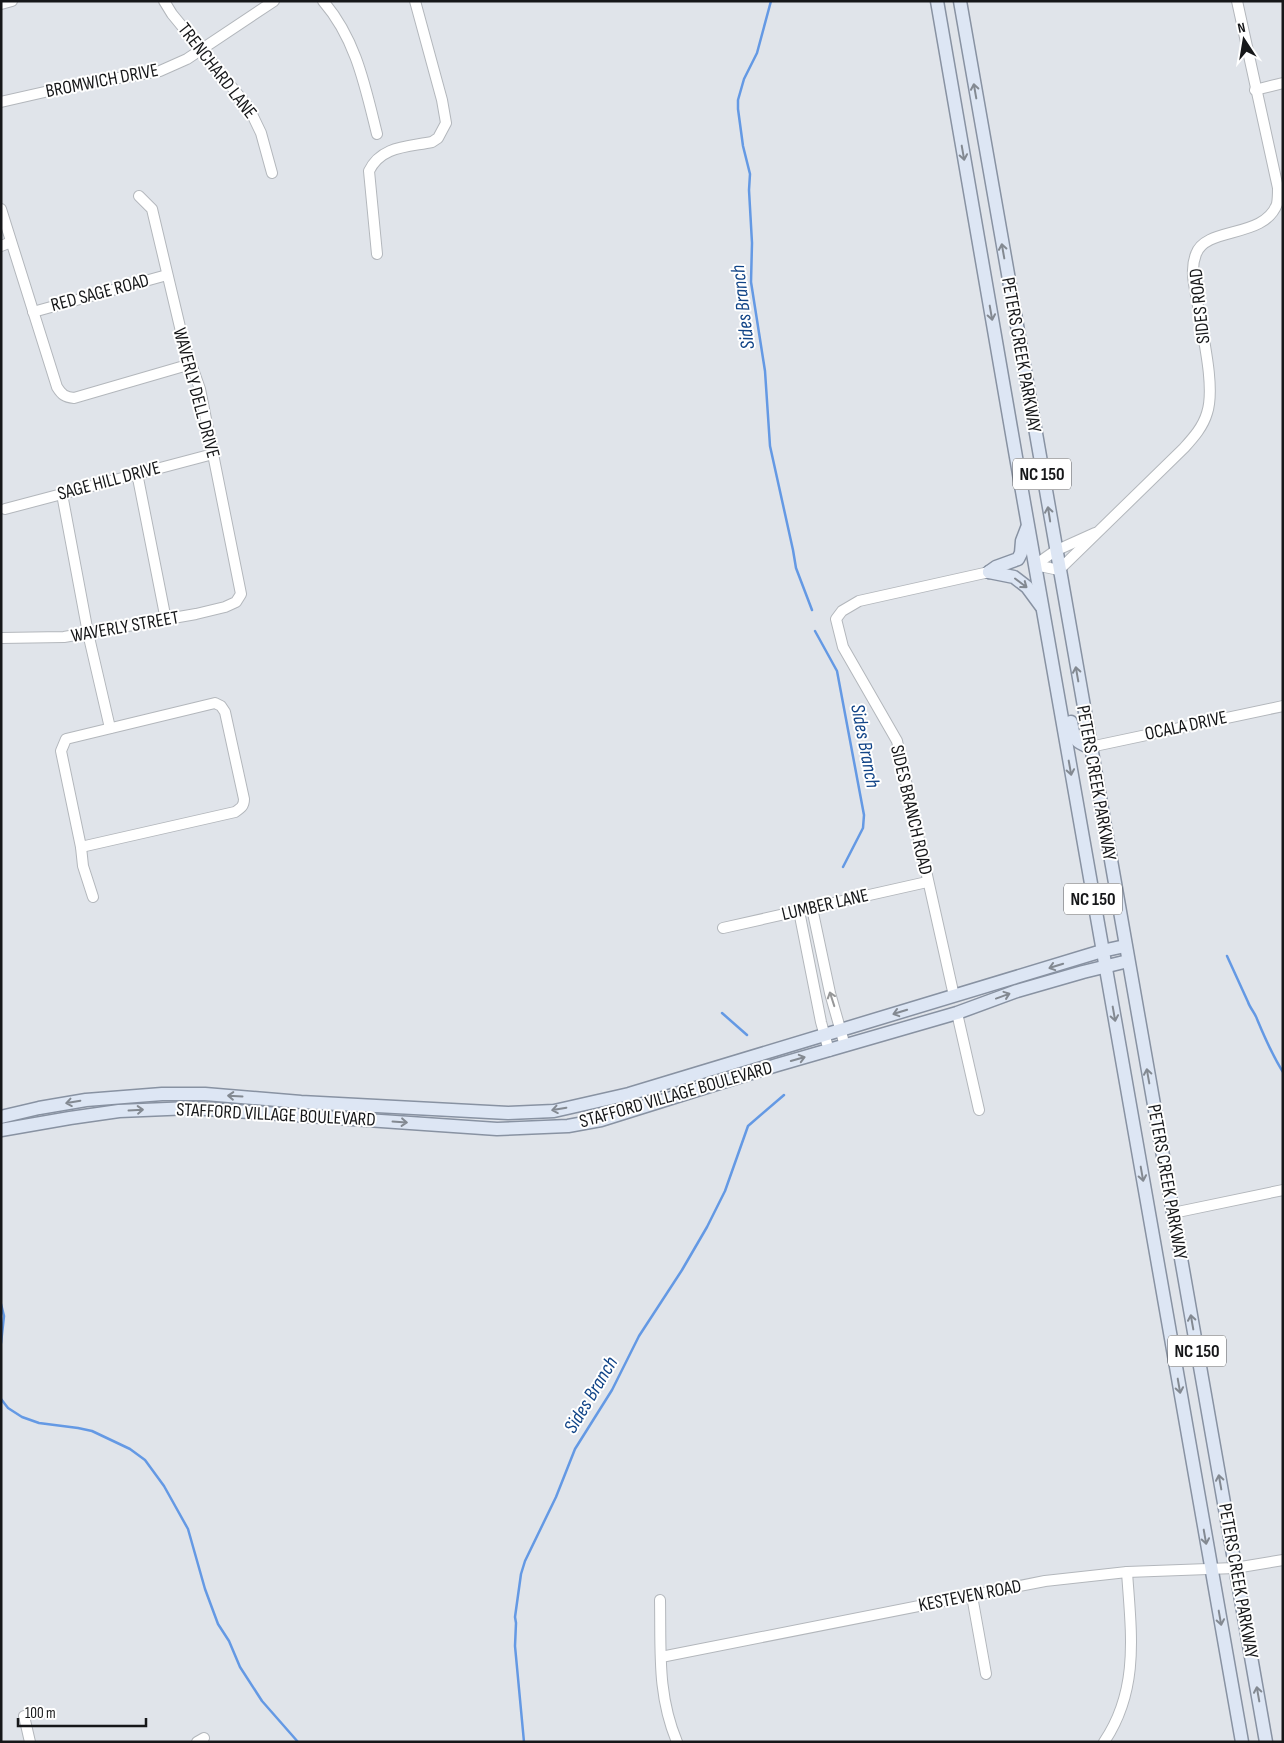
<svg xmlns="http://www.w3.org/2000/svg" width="1284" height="1743" font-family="'Sofia Sans Condensed',sans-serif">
	<rect width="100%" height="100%" fill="#e0e4ea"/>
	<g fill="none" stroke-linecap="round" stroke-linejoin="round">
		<g stroke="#6499e4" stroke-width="2.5">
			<path d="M771 1 757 53 744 79 738 100V109L743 146 750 174 749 190 752 243 751 282 765 371 770 446 793 550 796 568 812 610"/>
			<path d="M815 631 837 671 864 815 863 828 843 867"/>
			<path d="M1227 956C1234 971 1241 987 1248 1002 1250 1008 1255 1013 1257 1019 1265 1038 1272 1055 1283 1072"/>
			<path d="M722 1013 747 1035"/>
			<path d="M1 1304 4 1316 1 1343"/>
			<path d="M1 1399 8 1408 22 1417 39 1423 78 1428 92 1431 130 1449 145 1460 164 1486 188 1529 205 1589 218 1624 229 1641 240 1667 262 1701 298 1742"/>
			<path d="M524 1742 515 1646 516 1623 515 1617 521 1574 525 1561 556 1497 575 1449 612 1390 639 1336 682 1270 707 1227 725 1191 748 1126 784 1095"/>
		</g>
		<g stroke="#b3b7bc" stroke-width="12">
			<g id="minor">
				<path d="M164 1 172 14 249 108 261 133 272 173"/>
				<path d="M323 1C356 39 365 86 377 134"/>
				<path d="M1 4 12 1"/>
				<path d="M1255 90 1283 83"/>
				<path d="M1 102 71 86 160 71 187 59 274 1"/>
				<path d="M1 209 57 387C62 395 65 397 74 398L191 364"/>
				<path d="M1 246 11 242"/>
				<path d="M377 254 369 171C381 146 407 147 432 142L438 138 446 123 442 100 415 1"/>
				<path d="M33 312 167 275"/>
				<path d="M137 473 166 620"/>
				<path d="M62 494 88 633 110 728"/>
				<path d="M5 509 213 454"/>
				<path d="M1035 565 1059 570 1184 448C1193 438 1203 427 1207 413 1216 386 1201 329 1197 300 1194 285 1190 269 1196 254 1206 226 1264 239 1277 204 1278 199 1278 193 1278 188L1237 1"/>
				<path d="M1035 565 1055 551 1095 533"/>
				<path d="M1 638 64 637 196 614 225 607 236 602 241 594 200 389 184 344 152 209 139 196"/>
				<path d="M215 703 221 706 225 712 244 799C244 806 241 808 235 812L81 847 61 751 66 739Z"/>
				<path d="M1090 747 1283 706"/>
				<path d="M81 847 83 866 93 897"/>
				<path d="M812 908 830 993 845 1046"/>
				<path d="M799 911 821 1022 829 1051"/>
				<path d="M723 928 927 882"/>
				<path d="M954 996 897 741 843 647 836 619 842 611 859 601 989 572"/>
				<path d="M957 1013 979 1110"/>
				<path d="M1173 1213 1283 1190"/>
				<path d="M972 1596 986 1674"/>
				<path d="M660 1600C661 1651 657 1694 677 1742"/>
				<path d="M661 1657 1045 1581 1127 1572 1235 1568 1283 1560"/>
				<path d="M24 1716 30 1742"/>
				<path d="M197 1742 204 1738"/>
				<path d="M1104 1742C1140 1689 1131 1632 1127 1572"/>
			</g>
		</g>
		<g stroke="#8892a2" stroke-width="15">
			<g id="major">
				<path d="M937 1 1016 457 1242 1742"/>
				<path d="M960 1 1266 1742"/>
				<path d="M989 572 1014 577 1027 587 1041 606"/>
				<path d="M989 572 996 567 1018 559 1021 553 1022 541 1027 528"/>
				<path d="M1071 722C1074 738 1074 742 1090 747"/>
				<path d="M1 1117 39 1108 86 1100 162 1094H205L301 1102 508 1113 554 1111 629 1094 1102 951 1125 946"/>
				<path d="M1 1130 70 1118 119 1111 191 1108 497 1129 568 1126 601 1120 777 1065 957 1013 1017 991 1083 972 1128 961"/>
			</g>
		</g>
		<use href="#minor" stroke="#fff" stroke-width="10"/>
		<use href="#major" stroke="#dde6f4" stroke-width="12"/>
	</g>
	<defs><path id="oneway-shaft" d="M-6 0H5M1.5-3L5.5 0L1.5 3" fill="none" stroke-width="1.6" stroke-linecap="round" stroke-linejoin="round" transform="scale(1.25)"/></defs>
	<g stroke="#838991">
		<use href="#oneway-shaft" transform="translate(975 91) rotate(-100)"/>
		<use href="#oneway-shaft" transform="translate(963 153) rotate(80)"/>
		<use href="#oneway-shaft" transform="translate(1003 251) rotate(-100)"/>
		<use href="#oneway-shaft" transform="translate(991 313) rotate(80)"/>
		<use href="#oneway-shaft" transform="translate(1049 514) rotate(-99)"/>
		<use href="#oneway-shaft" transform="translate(1021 583) rotate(37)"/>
		<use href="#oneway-shaft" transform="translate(1077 674) rotate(-100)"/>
		<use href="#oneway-shaft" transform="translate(1070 768) rotate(80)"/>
		<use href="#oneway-shaft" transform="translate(1056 966) rotate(163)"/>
		<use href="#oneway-shaft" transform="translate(1003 996) rotate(-20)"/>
		<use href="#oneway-shaft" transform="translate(900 1012) rotate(163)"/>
		<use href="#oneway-shaft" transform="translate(1114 1014) rotate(80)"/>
		<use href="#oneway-shaft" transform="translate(798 1059) rotate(-16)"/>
		<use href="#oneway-shaft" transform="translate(1148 1076) rotate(-100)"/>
		<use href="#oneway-shaft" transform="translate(235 1096) rotate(-177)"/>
		<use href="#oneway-shaft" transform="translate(73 1102) rotate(170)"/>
		<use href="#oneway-shaft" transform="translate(559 1109) rotate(170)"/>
		<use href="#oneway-shaft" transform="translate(136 1110) rotate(-3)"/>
		<use href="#oneway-shaft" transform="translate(400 1122) rotate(4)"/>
		<use href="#oneway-shaft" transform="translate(1142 1174) rotate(80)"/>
		<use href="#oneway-shaft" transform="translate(1192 1322) rotate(-100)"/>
		<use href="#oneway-shaft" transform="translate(1179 1386) rotate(80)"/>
		<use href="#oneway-shaft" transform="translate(1220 1482) rotate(-100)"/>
		<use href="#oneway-shaft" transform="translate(1205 1537) rotate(80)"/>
		<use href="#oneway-shaft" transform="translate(1220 1618) rotate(80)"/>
		<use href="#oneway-shaft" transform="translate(1258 1694) rotate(-100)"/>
	</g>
	<use stroke="#969798" href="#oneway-shaft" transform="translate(832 999) rotate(-108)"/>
	<g text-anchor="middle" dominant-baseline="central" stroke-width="4" stroke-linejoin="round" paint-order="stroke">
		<g fill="#fff" stroke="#5c5d5e" stroke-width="1">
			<rect x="1013" y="458.5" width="58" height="31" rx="4"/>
			<rect x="1064" y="883.5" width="58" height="31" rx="4"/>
			<rect x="1168" y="1335.5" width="58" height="31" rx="4"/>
		</g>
		<g font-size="18" font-weight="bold" fill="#161719">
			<text x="1042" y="474">NC 150</text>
			<text x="1093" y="899">NC 150</text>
			<text x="1197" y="1351">NC 150</text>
		</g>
		<g font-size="19" fill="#161719" stroke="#fff">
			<text transform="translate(217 71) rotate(52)">TRENCHARD LANE</text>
			<text transform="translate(102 81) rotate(-11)">BROMWICH DRIVE</text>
			<text transform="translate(100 293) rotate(-15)">RED SAGE ROAD</text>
			<text transform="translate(1200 306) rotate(-96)">SIDES ROAD</text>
			<text transform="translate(1021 355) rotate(80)">PETERS CREEK PARKWAY</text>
			<text transform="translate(196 393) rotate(75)">WAVERLY DELL DRIVE</text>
			<text transform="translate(109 481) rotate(-15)">SAGE HILL DRIVE</text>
			<text transform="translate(125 627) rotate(-10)">WAVERLY STREET</text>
			<text transform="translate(1186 726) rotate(-12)">OCALA DRIVE</text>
			<text transform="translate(1096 783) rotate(80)">PETERS CREEK PARKWAY</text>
			<text transform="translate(911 810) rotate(77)">SIDES BRANCH ROAD</text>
			<text transform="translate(825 905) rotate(-13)">LUMBER LANE</text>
			<text transform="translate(676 1095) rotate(-16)">STAFFORD VILLAGE BOULEVARD</text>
			<text transform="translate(276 1115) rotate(3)">STAFFORD VILLAGE BOULEVARD</text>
			<text transform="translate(1167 1182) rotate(80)">PETERS CREEK PARKWAY</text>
			<text transform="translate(1238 1581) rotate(80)">PETERS CREEK PARKWAY</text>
			<text transform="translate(970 1596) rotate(-11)">KESTEVEN ROAD</text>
		</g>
		<g font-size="20" font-style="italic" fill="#114487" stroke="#fff">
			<text transform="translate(743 307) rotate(-97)">Sides Branch</text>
			<text transform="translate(865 746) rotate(79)">Sides Branch</text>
			<text transform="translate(591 1395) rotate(-59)">Sides Branch</text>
		</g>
	</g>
	<rect width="1284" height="1743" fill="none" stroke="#161719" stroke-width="5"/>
	<g transform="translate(1244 40) rotate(348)" stroke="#ffffff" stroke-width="4" paint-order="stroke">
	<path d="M0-4L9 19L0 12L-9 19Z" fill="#161719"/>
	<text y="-8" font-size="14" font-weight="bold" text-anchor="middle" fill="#161719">N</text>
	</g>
	<path d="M18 1718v8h128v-8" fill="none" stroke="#161719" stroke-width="2.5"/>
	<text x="25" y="1718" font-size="15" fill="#161719" stroke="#ffffff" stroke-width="4" paint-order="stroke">100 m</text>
</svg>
